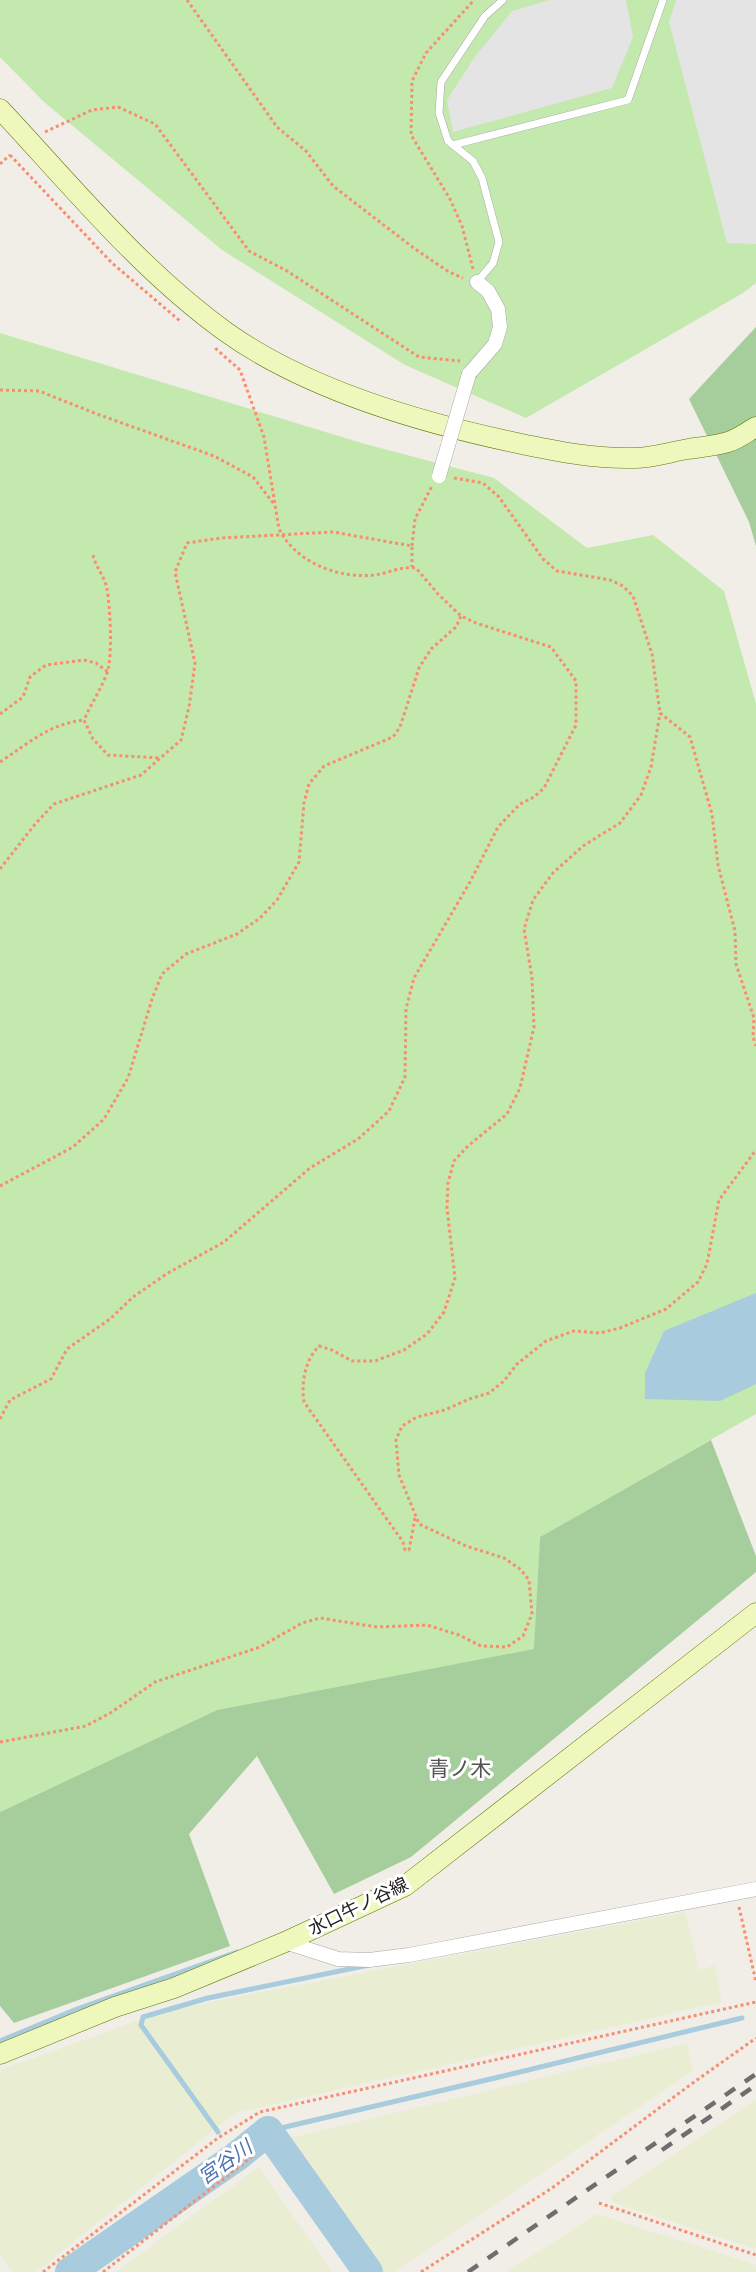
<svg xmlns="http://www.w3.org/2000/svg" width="756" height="2272" font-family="Raleway,'Noto Sans JP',sans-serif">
	<rect width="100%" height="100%" fill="#f0eee6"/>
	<g fill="#e9eed2">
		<path d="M685 1912 699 1970 715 1965 722 2002 235 2113 36 2272H15L9 2269 0 2255V2072L8 2067 154 2015 220 2000Z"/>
		<path d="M687 2043 693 2071 394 2272H363L269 2143Z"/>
		<path d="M756 2100V2249L611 2202V2196Z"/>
		<path d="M259 2167 332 2272H116L167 2234Z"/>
		<path d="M597 2214 756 2265V2272H507Z"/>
	</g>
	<g fill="#c4e9ae">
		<path d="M0 0H756V283L743 293 526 418 405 365 222 250 44 102 0 57Z"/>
		<path d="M0 333 365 444 494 478 587 548 653 535 724 591 756 704V1414L540 1537 535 1649 217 1710 0 1812Z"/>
	</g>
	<g fill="#a5ce9c">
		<path d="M756 327V546L749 522 689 399Z"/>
		<path d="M711 1440 756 1556V1572L411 1857 334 1894 257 1756 189 1834 230 1946 14 2023 0 2006V1812L217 1710 534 1649 540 1537Z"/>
	</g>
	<g fill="#e4e4e4">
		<path d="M550 0H626L633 37 612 88 453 132 447 100 474 58 512 11Z"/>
		<path d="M676 0H756V244L727 243 669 22Z"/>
	</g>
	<path fill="#a8cbdd" d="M756 1293V1384L720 1401 645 1399V1373L664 1331Z"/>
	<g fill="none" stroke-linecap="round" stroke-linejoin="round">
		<g stroke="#a8cbdd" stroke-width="5">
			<path d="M0 2041 77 2009 237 1952"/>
			<path d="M268 2131 495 2078 742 2018"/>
			<path d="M218 2132 141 2025 143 2017 208 1998 369 1965"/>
		</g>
		<path stroke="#a8cbdd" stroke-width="30" d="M70 2272 236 2157 268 2131 368 2272"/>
		<g stroke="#a7a7a7" stroke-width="8">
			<g id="lane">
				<path d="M453 145 628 100 663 0"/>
				<path d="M477 282 493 263 499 242 482 178 473 161 448 141 439 113 441 82 485 16 503 0"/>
			</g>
		</g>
		<g stroke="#a7a7a7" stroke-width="15">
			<g id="street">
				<path d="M469 374 495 344 500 327 498 309 488 291 477 282"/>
				<path d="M285 1942 338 1959 369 1960 409 1955 756 1889"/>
			</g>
		</g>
		<g stroke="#5d7607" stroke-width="21">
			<g id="secondary">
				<path d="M0 109C72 186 140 270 226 332 306 389 422 423 517 443 555 451 594 459 634 458 652 458 670 452 688 449 701 447 716 446 728 442 738 439 747 432 756 427"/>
				<path d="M0 2054 115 2007 174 1988 285 1942 405 1886 756 1613"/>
			</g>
		</g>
		<g stroke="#f78e70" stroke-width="3" stroke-dasharray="3 3" stroke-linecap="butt">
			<path d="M187 0 277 127 306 151 333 186 415 249 449 272 463 278"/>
			<path d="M45 132 92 110 118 107 155 124 249 251 287 271 419 357 460 361"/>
			<path d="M10 155 112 263 180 321"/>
			<path d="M0 164 10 155"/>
			<path d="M473 269 462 226 450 199 411 135 412 81 426 53 474 0"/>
			<path d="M0 390 39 391 97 414 214 456 253 477 274 504"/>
			<path d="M454 478 483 483 499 497 543 559 557 571 610 580 623 586 633 596 652 654 660 713 690 737 712 814 718 865 735 931 736 964 754 1018 753 1037 756 1046"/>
			<path d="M412 546 415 519 432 486"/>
			<path d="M93 555C96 568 104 575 107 589 110 606 113 657 107 673 101 689 91 704 84 720L93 739 108 755 160 758"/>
			<path d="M0 714 23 697 30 677 46 665 84 660 96 663 108 672"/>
			<path d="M0 762C29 743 49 724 84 720"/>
			<path d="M0 869 36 823 54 804 141 775 181 740 189 707 195 663 175 572 187 543 221 538 333 532 412 546V567"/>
			<path d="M0 1186 73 1147 104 1119 128 1078 152 999 162 974 186 954 237 934 260 918 277 900 299 862 304 803 309 784 324 766 393 737 400 727 419 668 431 649 456 627 461 616"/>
			<path d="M0 1419 10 1400 51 1379 67 1349 110 1319 133 1297 168 1273 224 1242 310 1168 358 1139 389 1111 405 1077 406 1009 414 978 470 882 498 827 520 804 534 797 544 788 576 725V681L551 647 476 623 461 616 438 594 416 568C401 566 389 573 375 575 339 579 296 563 279 529L264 437 240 370 214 347"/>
			<path d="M415 1518 409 1550H405L403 1542 304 1402C301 1383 305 1360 319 1346L332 1350 352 1361H375L404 1350 427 1334 444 1312 455 1278 447 1208 448 1183 454 1161 468 1146 507 1114 520 1088 534 1027 532 978 524 929 533 900 553 873 583 846 620 823 641 795 651 767 660 713"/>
			<path d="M0 1742 86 1726 112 1712 155 1682 260 1647 302 1623 320 1618 377 1627 427 1625 459 1635 481 1646 507 1647 523 1636 532 1614 529 1580 520 1569 504 1558 466 1546 419 1524 399 1475 396 1440 402 1426 417 1417 445 1410 469 1399 489 1393 504 1381 517 1364 546 1341 574 1331 600 1333 620 1328 666 1309 698 1282 707 1264 719 1200 756 1150"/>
			<path d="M739 1907 756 1982"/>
			<path d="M599 2203 756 2255"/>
			<path d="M43 2272 218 2138 260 2112 756 2002"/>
			<path d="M103 2272 253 2156"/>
			<path d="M421 2272 552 2188 690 2085 756 2038"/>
		</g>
		<use href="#lane" stroke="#fff" stroke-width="7"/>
		<use href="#street" stroke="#fff" stroke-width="14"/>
		<use href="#secondary" stroke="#eef8bc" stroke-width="20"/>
		<g stroke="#6e6e6e" stroke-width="4.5" stroke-dasharray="12 12" stroke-linecap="butt">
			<path d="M662 2150 756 2085"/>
			<path d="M468 2272 756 2074"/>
		</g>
		<g stroke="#a7a7a7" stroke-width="15" stroke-linecap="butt">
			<path id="street-bridge" d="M439 476 469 374"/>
		</g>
		<use href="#street-bridge" stroke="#fff" stroke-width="14"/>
	</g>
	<g text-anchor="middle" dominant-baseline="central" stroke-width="6" stroke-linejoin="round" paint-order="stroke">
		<g font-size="18" fill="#202020" stroke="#fff">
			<text transform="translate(358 1906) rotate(-26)">水口牛ノ谷線</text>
		</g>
		<g font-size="20" font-style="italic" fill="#4d73ae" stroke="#fff">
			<text transform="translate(225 2162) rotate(-35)">宮谷川</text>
		</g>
		<g font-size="21" fill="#535353" stroke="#fff">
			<text x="460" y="1768">青ノ木</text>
		</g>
	</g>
</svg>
